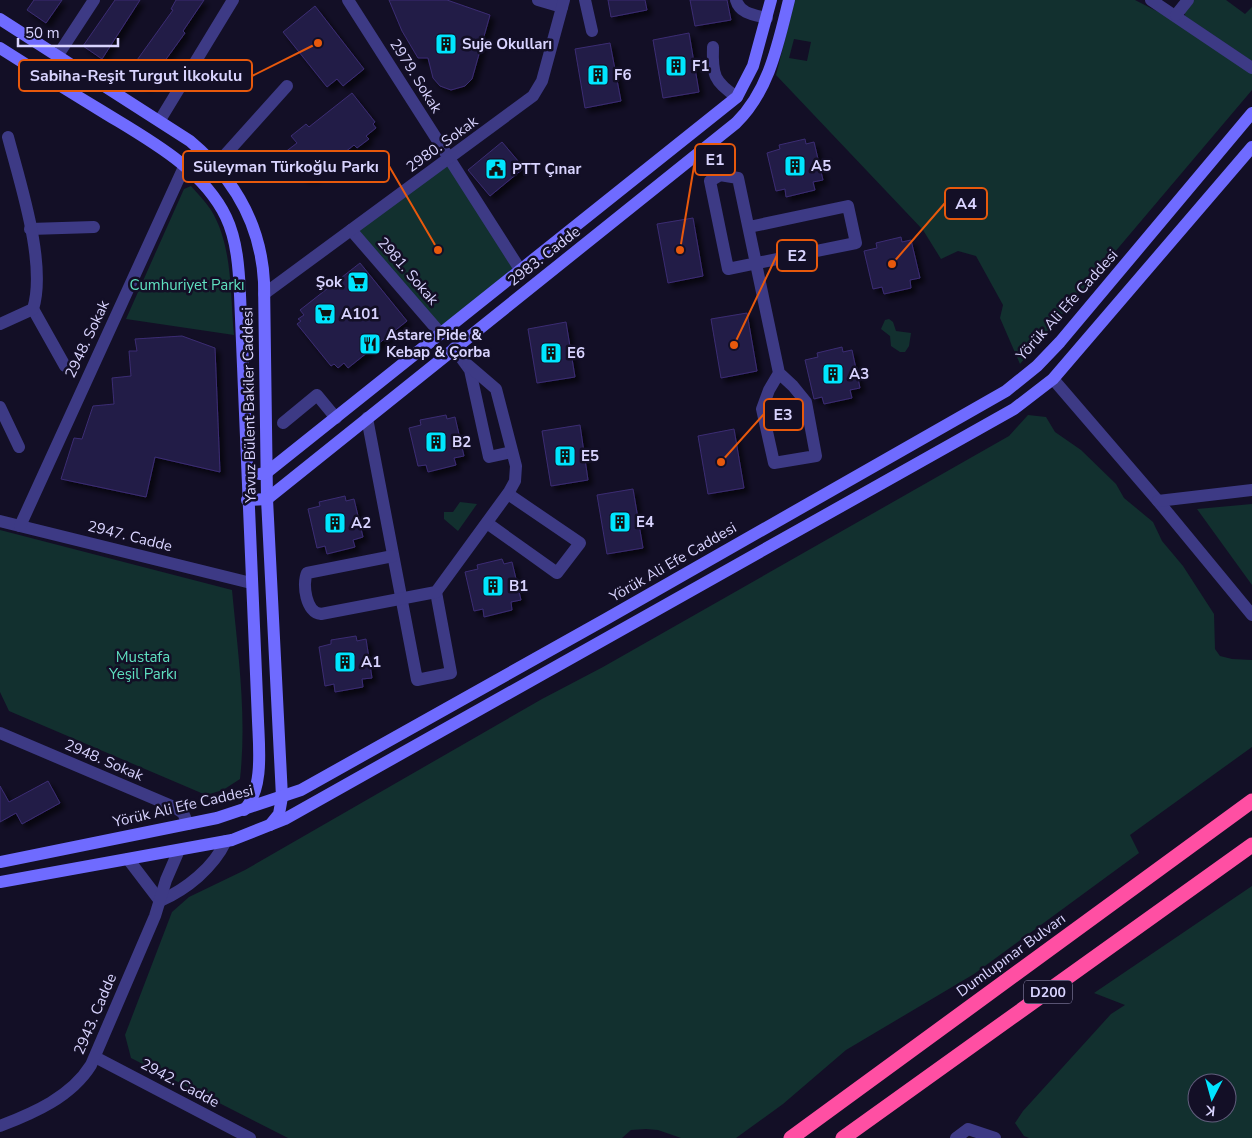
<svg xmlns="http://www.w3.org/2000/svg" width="1252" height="1138" font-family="'Nunito Sans',sans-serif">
	<defs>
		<filter id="shadow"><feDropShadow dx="4.5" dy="4.5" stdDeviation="2.5" flood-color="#0009"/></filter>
	</defs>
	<rect width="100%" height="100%" fill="#130f26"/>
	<g fill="#12302f" fill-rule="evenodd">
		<path d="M795 0H1135L1178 22 1252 72V90L1020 364 1000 318 1003 305 976 256 958 251 941 259 923 230 776 75ZM794 39 811 42 807 61 789 58Z"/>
		<path d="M1194 0H1226L1245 14 1252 7V61L1185 16V11Z"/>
		<path d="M449 159 521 271 441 334 351 230Z"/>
		<path d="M191 186C197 193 205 201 211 210 233 246 230 294 234 335L126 319 184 189Z"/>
		<path d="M889 319 893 322 896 331 911 333 909 346 905 352H900L891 346 890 336 881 329 885 320Z"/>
		<path d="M1028 415 1046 417 1055 432 1081 450 1116 484 1124 498 1153 522 1162 541 1183 566 1214 614 1215 649 1220 656 1232 659 1252 660V747L1130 835 1139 853 974 974 846 1050 783 1104 736 1138H681L658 1130 646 1129 631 1130 622 1138H288L131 1058 125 1035 172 912 189 897 245 870 542 699 603 667 1009 436Z"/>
		<path d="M460 502 477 504 458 531 444 519V512H453Z"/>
		<path d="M1252 504V585L1197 509Z"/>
		<path d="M0 530 232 590C238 654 247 715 240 779L223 790 206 795 9 711 0 692Z"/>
		<path d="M1252 886V1138H1029L1024 1136 1015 1123 1023 1111 1111 1014 1125 1005 1094 993ZM1197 1083H1227V1113H1197Z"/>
	</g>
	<g fill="#241b47" stroke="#3b2d73" filter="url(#shadow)">
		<path d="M34 0H62L46 23 27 10Z"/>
		<path d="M115 0H140L102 59 83 46Z"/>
		<path d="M176 0H204L183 31 185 33 146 87 127 74 173 10 171 9Z"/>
		<path d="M389 0H447L490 15 472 79 465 86 451 90 440 86 433 78 428 58H418L402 31Z"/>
		<path d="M608 0H645L647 10 611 17Z"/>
		<path d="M690 0H727L731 20 695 26Z"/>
		<path d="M315 6 364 69 343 86 337 79 327 87 283 32Z"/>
		<path d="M689 33 699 92 663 98 653 40Z"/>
		<path d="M610 43 621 101 585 108 575 49Z"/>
		<path d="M352 93 375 122 373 124 376 128 366 136 369 139 357 148 354 145 335 160 338 164 324 176 321 172 313 179 310 176 305 179 284 153 297 143 291 136 306 124 309 127Z"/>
		<path d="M805 139 806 144 814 142 823 180 813 182 815 190 786 197 785 189 776 191 767 153 780 149 779 145Z"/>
		<path d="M502 142 524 168 490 196 468 170Z"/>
		<path d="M693 218 703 276 668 283 657 224Z"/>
		<path d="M901 237 902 242 911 240 920 278 910 280 911 288 884 294 882 287 873 289 864 251 877 248 876 243Z"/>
		<path d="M360 263 407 321 348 368 344 363 338 368 334 364 331 366 297 324 301 321 298 319 304 315 300 310Z"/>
		<path d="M747 313 757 371 721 378 711 319Z"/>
		<path d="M566 322 575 377 537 383 528 329Z"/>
		<path d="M182 336 215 348 220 472 155 457 146 497 61 479 74 438 82 439 93 406 114 404 112 378 131 376 129 351H137L135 339Z"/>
		<path d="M842 347 843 352 852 350 860 388 850 390 852 398 824 404 822 397 814 399 805 360 818 357 817 353Z"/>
		<path d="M446 415 447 419 455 417 464 456 454 458 456 465 428 472 426 465 418 466 409 428 421 425 420 420Z"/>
		<path d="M580 425 588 480 551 486 542 431Z"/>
		<path d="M734 429 744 488 708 494 698 436Z"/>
		<path d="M633 489 643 548 607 554 597 495Z"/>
		<path d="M345 496 346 501 354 499 363 537 353 540 355 547 327 554 325 546 317 548 308 509 320 506 319 502Z"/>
		<path d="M502 559 504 564 512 562 521 600 511 602 512 610 484 617 483 609 474 611 465 572 478 569 477 565Z"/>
		<path d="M356 636 357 641 366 639 372 678 362 679 363 687 335 692 334 684 325 686 319 647 331 644V640Z"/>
		<path d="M48 781 60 803 22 824 16 813 0 822V786L9 802Z"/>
	</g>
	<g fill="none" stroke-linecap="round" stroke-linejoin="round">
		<g stroke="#3d3a85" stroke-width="12">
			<path d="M348 0 521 271"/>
			<path d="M538 0 562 7"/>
			<path d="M585 0 592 31"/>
			<path d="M736 0C740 14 755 15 767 18"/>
			<path d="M1151 0 1252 68"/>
			<path d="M1176 15 1188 0"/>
			<path d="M713 47C712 75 714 82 737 97"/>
			<path d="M58 55 94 0"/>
			<path d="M160 120 233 0"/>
			<path d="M696 156 710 164 718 175"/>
			<path d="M216 165 287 86"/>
			<path d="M749 227 848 206 856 243 728 269 710 181 720 175 738 178 779 373 793 386 806 402 816 456 774 463 762 409 769 390 779 373"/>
			<path d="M30 229 94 227"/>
			<path d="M351 230 441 334"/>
			<path d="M264 294 533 96 542 81 564 0"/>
			<path d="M33 309 65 366"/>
			<path d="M0 324 33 309C47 264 20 183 8 137"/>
			<path d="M454 348 470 370 489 457 512 452"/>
			<path d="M1053 379 1158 501 1252 615"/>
			<path d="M0 407 19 447"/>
			<path d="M367 418 417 680 451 673 436 592"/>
			<path d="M283 423 317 395 336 418"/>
			<path d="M1158 501 1252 490"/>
			<path d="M0 521 251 583"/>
			<path d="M487 523 557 573 580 543 508 494"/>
			<path d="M20 526 184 167"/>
			<path d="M393 556 307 573C302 584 306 613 321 614L436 592 509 492 515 481 516 466 496 389 468 365"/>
			<path d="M0 733 174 807 183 813 188 824"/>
			<path d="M128 859 160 901C187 889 213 868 226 841"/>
			<path d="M95 1057 250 1138"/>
			<path d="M0 1126C34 1113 71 1097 91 1065L155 916 166 880 179 850"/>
			<path d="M956 1138 968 1129 995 1138"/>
		</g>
		<g stroke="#6f6bff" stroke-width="12">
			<path d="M0 19 190 141C234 178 261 224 264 282L267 499 282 797 279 814 270 825"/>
			<path d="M0 48C33 69 67 90 100 110 145 138 202 167 226 217 237 240 239 269 240 295L258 721C259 747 264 790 244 810"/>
			<path d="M260 474 266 473 737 97 753 66 771 0"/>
			<path d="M247 500 267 499 736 123C769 91 778 44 789 0"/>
			<path d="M0 862 217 818 301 790 606 619 1006 391 1037 366 1060 342 1252 113"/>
			<path d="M0 882 232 840 285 819 1014 409 1053 379 1252 147"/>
		</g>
		<g stroke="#ff4fa3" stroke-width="15">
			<path d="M791 1138 1252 801"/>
			<path d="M843 1138 1252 845"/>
		</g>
	</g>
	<defs>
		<g id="building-square" transform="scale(1.125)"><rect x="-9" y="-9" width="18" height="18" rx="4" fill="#00e5ff" stroke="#130f26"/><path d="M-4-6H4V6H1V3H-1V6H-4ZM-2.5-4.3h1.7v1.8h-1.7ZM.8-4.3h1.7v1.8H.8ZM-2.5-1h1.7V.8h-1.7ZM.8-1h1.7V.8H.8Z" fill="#111"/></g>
		<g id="civic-square" transform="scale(1.125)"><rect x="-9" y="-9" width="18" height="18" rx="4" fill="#00e5ff" stroke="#130f26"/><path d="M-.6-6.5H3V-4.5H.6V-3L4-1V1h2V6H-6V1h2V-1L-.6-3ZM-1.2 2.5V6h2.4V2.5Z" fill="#111"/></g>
		<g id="supermarket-square" transform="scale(1.125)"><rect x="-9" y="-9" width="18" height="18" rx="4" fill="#00e5ff" stroke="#130f26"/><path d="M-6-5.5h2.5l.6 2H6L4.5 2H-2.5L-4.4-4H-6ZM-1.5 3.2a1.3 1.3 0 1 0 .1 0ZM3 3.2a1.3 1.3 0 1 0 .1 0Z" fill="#111"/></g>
		<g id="restaurant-square" transform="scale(1.125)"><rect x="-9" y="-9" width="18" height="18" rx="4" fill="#00e5ff" stroke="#130f26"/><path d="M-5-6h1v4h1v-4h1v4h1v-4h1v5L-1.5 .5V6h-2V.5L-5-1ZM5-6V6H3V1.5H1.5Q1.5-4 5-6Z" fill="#111"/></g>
	</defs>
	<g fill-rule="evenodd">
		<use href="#building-square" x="446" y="44"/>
		<use href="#building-square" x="676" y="66"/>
		<use href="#building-square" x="598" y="75"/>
		<use href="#building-square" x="795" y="166"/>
		<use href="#civic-square" x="496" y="169"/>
		<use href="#supermarket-square" x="358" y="282"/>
		<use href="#supermarket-square" x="325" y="314"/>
		<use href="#restaurant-square" x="370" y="344"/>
		<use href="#building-square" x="551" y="353"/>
		<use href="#building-square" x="833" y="374"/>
		<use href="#building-square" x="436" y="442"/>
		<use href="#building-square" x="565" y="456"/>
		<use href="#building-square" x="620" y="522"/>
		<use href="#building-square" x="335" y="523"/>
		<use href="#building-square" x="493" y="586"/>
		<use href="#building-square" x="345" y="662"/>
	</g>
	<g text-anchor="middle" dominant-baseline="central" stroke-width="5" stroke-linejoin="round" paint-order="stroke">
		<rect fill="#130f26" stroke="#9e99be" stroke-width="1" x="1024" y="980.5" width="48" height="23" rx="4"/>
		<g font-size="14" font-weight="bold" fill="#d9d4ff">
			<text x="1048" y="992">D200</text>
		</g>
		<g font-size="15" font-weight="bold" fill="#d9d4ff" stroke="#130f26" text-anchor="start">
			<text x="462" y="44">Suje Okulları</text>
			<text x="692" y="66">F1</text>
			<text x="614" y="75">F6</text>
			<text x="811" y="166">A5</text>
			<text x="512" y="169">PTT Çınar</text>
			<text x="342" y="282" text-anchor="end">Şok</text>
			<text x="341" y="314">A101</text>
			<text x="386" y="335">Astare Pide &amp;<tspan x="386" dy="17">Kebap &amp; Çorba</tspan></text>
			<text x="567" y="353">E6</text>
			<text x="849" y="374">A3</text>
			<text x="452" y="442">B2</text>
			<text x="581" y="456">E5</text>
			<text x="636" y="522">E4</text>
			<text x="351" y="523">A2</text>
			<text x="509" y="586">B1</text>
			<text x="361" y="662">A1</text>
		</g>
		<g font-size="15" fill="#d9d4ff" stroke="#130f26">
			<text transform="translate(416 76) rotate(58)">2979. Sokak</text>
			<text transform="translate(442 144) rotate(-36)">2980. Sokak</text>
			<text transform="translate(544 256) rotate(-38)">2983. Cadde</text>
			<text transform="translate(408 271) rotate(49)">2981. Sokak</text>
			<text transform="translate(1067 305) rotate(-48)">Yörük Ali Efe Caddesi</text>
			<text transform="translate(87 339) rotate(-65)">2948. Sokak</text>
			<text transform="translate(249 405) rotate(-91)">Yavuz Bülent Bakiler Caddesi</text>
			<text transform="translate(130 536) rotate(14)">2947. Cadde</text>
			<text transform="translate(673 562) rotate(-30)">Yörük Ali Efe Caddesi</text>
			<text transform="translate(104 760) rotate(23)">2948. Sokak</text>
			<text transform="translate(183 806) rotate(-13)">Yörük Ali Efe Caddesi</text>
			<text transform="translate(1011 955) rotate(-36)">Dumlupınar Bulvarı</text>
			<text transform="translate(95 1014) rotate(-67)">2943. Cadde</text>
			<text transform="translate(180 1083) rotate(28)">2942. Cadde</text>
		</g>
		<g font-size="15" fill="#5fe0c0" stroke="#130f26">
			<text x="187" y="285">Cumhuriyet Parkı</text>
			<text x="143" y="657">Mustafa<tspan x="143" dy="17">Yeşil Parkı</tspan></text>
		</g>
	</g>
	<path fill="none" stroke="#e8590c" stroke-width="2" d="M318 43L252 76M680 250L695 160M438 250L389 166M892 264L945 203M734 345L777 255M721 462L764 414"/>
	<g fill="#e8590c" stroke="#130f26" stroke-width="2">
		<circle cx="318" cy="43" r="5"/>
		<circle cx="680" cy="250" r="5"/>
		<circle cx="438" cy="250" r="5"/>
		<circle cx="892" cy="264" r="5"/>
		<circle cx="734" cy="345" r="5"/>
		<circle cx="721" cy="462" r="5"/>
	</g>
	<g fill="#130f26" stroke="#e8590c" stroke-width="2">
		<rect x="19" y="60" width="233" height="31" rx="5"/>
		<rect x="695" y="144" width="40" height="31" rx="5"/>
		<rect x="183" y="151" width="206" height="31" rx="5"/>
		<rect x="945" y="188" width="42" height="31" rx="5"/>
		<rect x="777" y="240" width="40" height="31" rx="5"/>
		<rect x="764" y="399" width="39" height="31" rx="5"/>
	</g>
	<g font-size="16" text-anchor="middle" font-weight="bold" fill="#d9d4ff">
		<text x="136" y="81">Sabiha-Reşit Turgut İlkokulu</text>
		<text x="715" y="165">E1</text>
		<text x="286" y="172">Süleyman Türkoğlu Parkı</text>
		<text x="966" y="209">A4</text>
		<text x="797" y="261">E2</text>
		<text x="783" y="420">E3</text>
	</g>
	<g transform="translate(1212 1098) rotate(186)"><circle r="24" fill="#130f26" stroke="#625e7d"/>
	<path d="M0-4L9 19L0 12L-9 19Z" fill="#00e5ff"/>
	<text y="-8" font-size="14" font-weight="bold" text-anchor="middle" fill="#d9d4ff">K</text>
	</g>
	<path d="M18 38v8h100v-8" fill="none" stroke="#d9d4ff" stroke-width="2.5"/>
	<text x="25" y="38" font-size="15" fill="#d9d4ff" stroke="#130f26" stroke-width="4" paint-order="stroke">50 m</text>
</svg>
